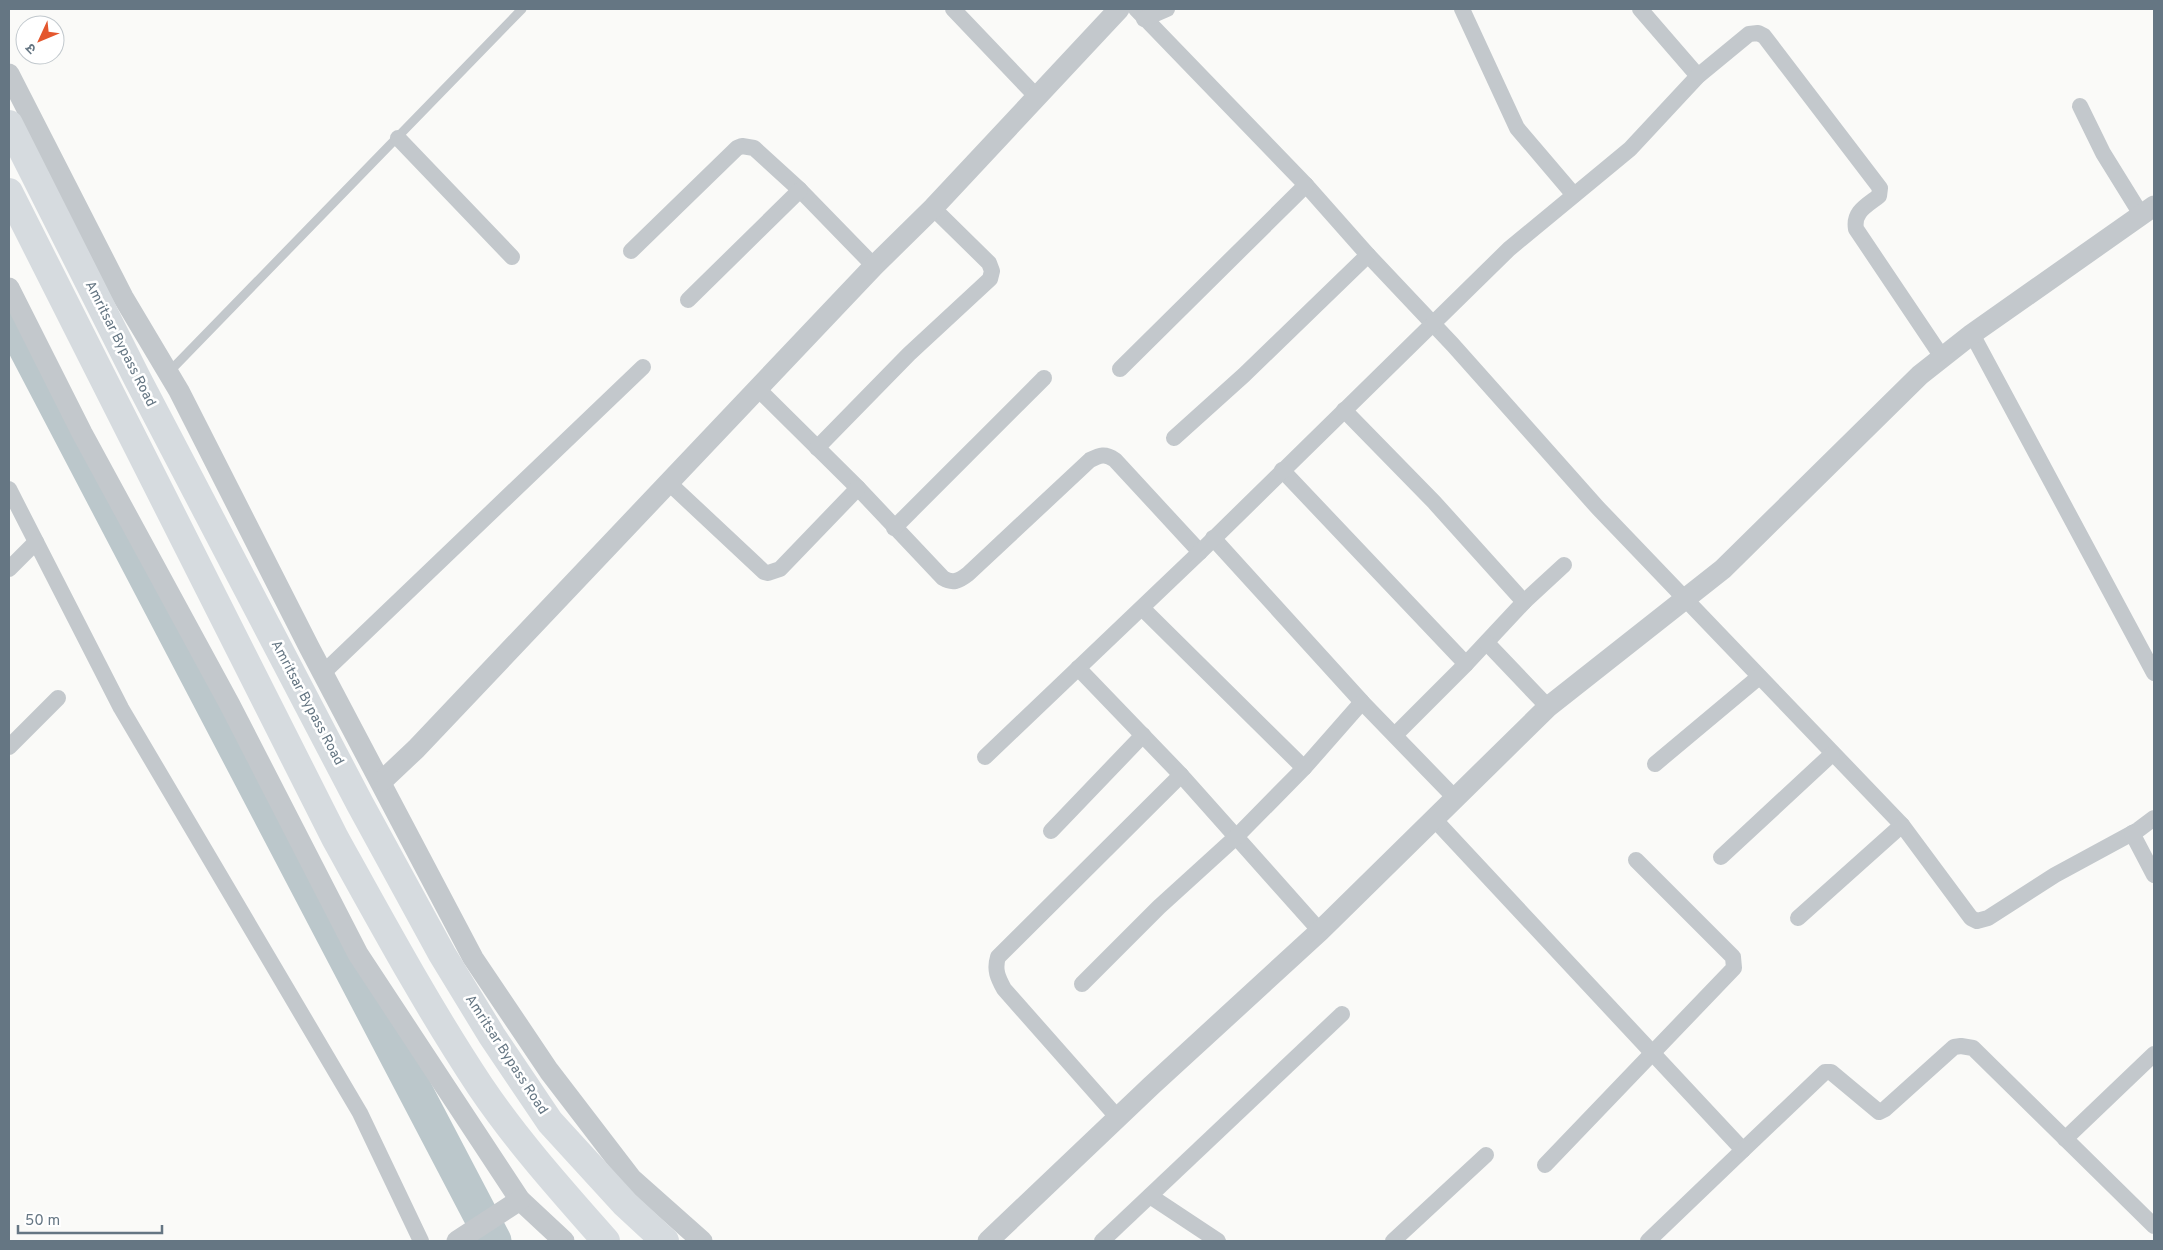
<svg xmlns="http://www.w3.org/2000/svg" width="2163" height="1250" font-family="Overpass,'Noto Sans Devanagari',sans-serif">
	<rect width="100%" height="100%" fill="#fafaf8"/>
	<g fill="none" stroke-linecap="round" stroke-linejoin="round">
		<path stroke="#bbc7cb" stroke-width="35" d="M9 316 494 1241"/>
		<path stroke="#c3c8cc" stroke-width="9" d="M169 372 522 9"/>
		<g stroke="#c3c8cc" stroke-width="16">
			<path d="M953 9 1036 96"/>
			<path d="M1136 9 1306 185 1368 255 1453 345 1598 508 1902 825 1971 918 1977 921 1988 918 2055 875 2138 830 2154 818"/>
			<path d="M1462 9 1517 128 1574 195"/>
			<path d="M1640 9 1698 76"/>
			<path d="M1144 19 1167 9"/>
			<path d="M2080 106 2103 153 2142 216"/>
			<path d="M398 138 512 257"/>
			<path d="M631 251 737 148 742 146 754 148 800 190 874 266"/>
			<path d="M688 300 800 190"/>
			<path d="M1972 334 2154 673"/>
			<path d="M1120 369 1306 185"/>
			<path d="M757 388 858 488 943 578C953 584 959 581 968 574L1090 460C1100 455 1105 453 1115 460L1200 552"/>
			<path d="M1344 410 1434 502 1524 602"/>
			<path d="M1174 438 1244 375 1368 255"/>
			<path d="M817 448 909 354 990 279 992 271 989 263 933 208"/>
			<path d="M1282 470 1466 664 1524 602 1564 565"/>
			<path d="M669 483 764 572 768 573 780 569 858 488"/>
			<path d="M9 489 121 708 360 1113 421 1241"/>
			<path d="M894 528 1044 378"/>
			<path d="M1213 538 1362 702 1456 799"/>
			<path d="M9 569 36 542"/>
			<path d="M1142 608 1304 768"/>
			<path d="M1487 643 1548 707"/>
			<path d="M1078 668 1181 775 1320 931"/>
			<path d="M323 673 643 367"/>
			<path d="M1395 735 1466 664"/>
			<path d="M9 747 58 698"/>
			<path d="M985 757 1200 552 1509 249 1630 149 1698 76 1749 34 1758 33 1764 36 1880 188 1879 196C1866 206 1853 212 1856 229L1942 357"/>
			<path d="M1655 764 1759 677"/>
			<path d="M1435 820 1743 1150 1648 1241"/>
			<path d="M1051 831 1143 735"/>
			<path d="M2132 833 2154 875"/>
			<path d="M1721 857 1832 754"/>
			<path d="M1798 918 1902 825"/>
			<path d="M1082 984 1159 907 1236 837 1304 768 1362 702"/>
			<path d="M1118 1118 1004 989C998 978 994 970 998 957L1181 775"/>
			<path d="M2065 1139 2154 1054"/>
			<path d="M1743 1150 1825 1072H1831L1879 1112 1885 1109 1954 1047 1961 1046 1973 1048 2154 1226"/>
			<path d="M1545 1165 1734 968 1733 957 1636 860"/>
			<path d="M1150 1196 1218 1241"/>
			<path d="M1102 1241 1342 1014"/>
			<path d="M1393 1241 1486 1155"/>
		</g>
		<g stroke="#c3c8cc" stroke-width="21">
			<path d="M9 74 123 297 179 391 309 647 473 958 549 1071 631 1178 702 1241"/>
			<path d="M9 288 82 433 230 705 358 954 520 1200 564 1241"/>
			<path d="M382 781 416 749 874 266 933 208 1119 9"/>
			<path d="M457 1241 520 1200"/>
			<path d="M988 1241 1151 1086 1320 931 1548 707 1723 569 1920 375 1972 334 2154 206"/>
		</g>
		<g stroke="#d6dbdf" stroke-width="28">
			<path d="M9 124 137 378 360 804 442 954 492 1036 550 1122 625 1204 665 1241"/>
			<path d="M9 192 335 838C381 921 427 1006 480 1086 517 1141 562 1191 606 1241"/>
		</g>
	</g>
	<g text-anchor="middle" dominant-baseline="central" stroke-width="5" stroke-linejoin="round" paint-order="stroke">
		<g font-size="14" fill="#657683" stroke="#fff">
			<text transform="translate(120 344) rotate(63)">Amritsar Bypass Road</text>
			<text transform="translate(307 703) rotate(62)">Amritsar Bypass Road</text>
			<text transform="translate(506 1055) rotate(57)">Amritsar Bypass Road</text>
		</g>
	</g>
	<rect width="2163" height="1250" fill="none" stroke="#657683" stroke-width="20"/>
	<g transform="translate(40 40) rotate(226)"><circle r="24" fill="#ffffff" stroke="#c1c8cd"/>
	<path d="M0-4L9 19L0 12L-9 19Z" fill="#e4572e"/>
	<text y="-8" font-size="14" font-weight="bold" text-anchor="middle" fill="#657683">उ</text>
	</g>
	<path d="M18 1225v8h144v-8" fill="none" stroke="#657683" stroke-width="2.5"/>
	<text x="25" y="1225" font-size="15" fill="#657683" stroke="#ffffff" stroke-width="4" paint-order="stroke">50 m</text>
</svg>
